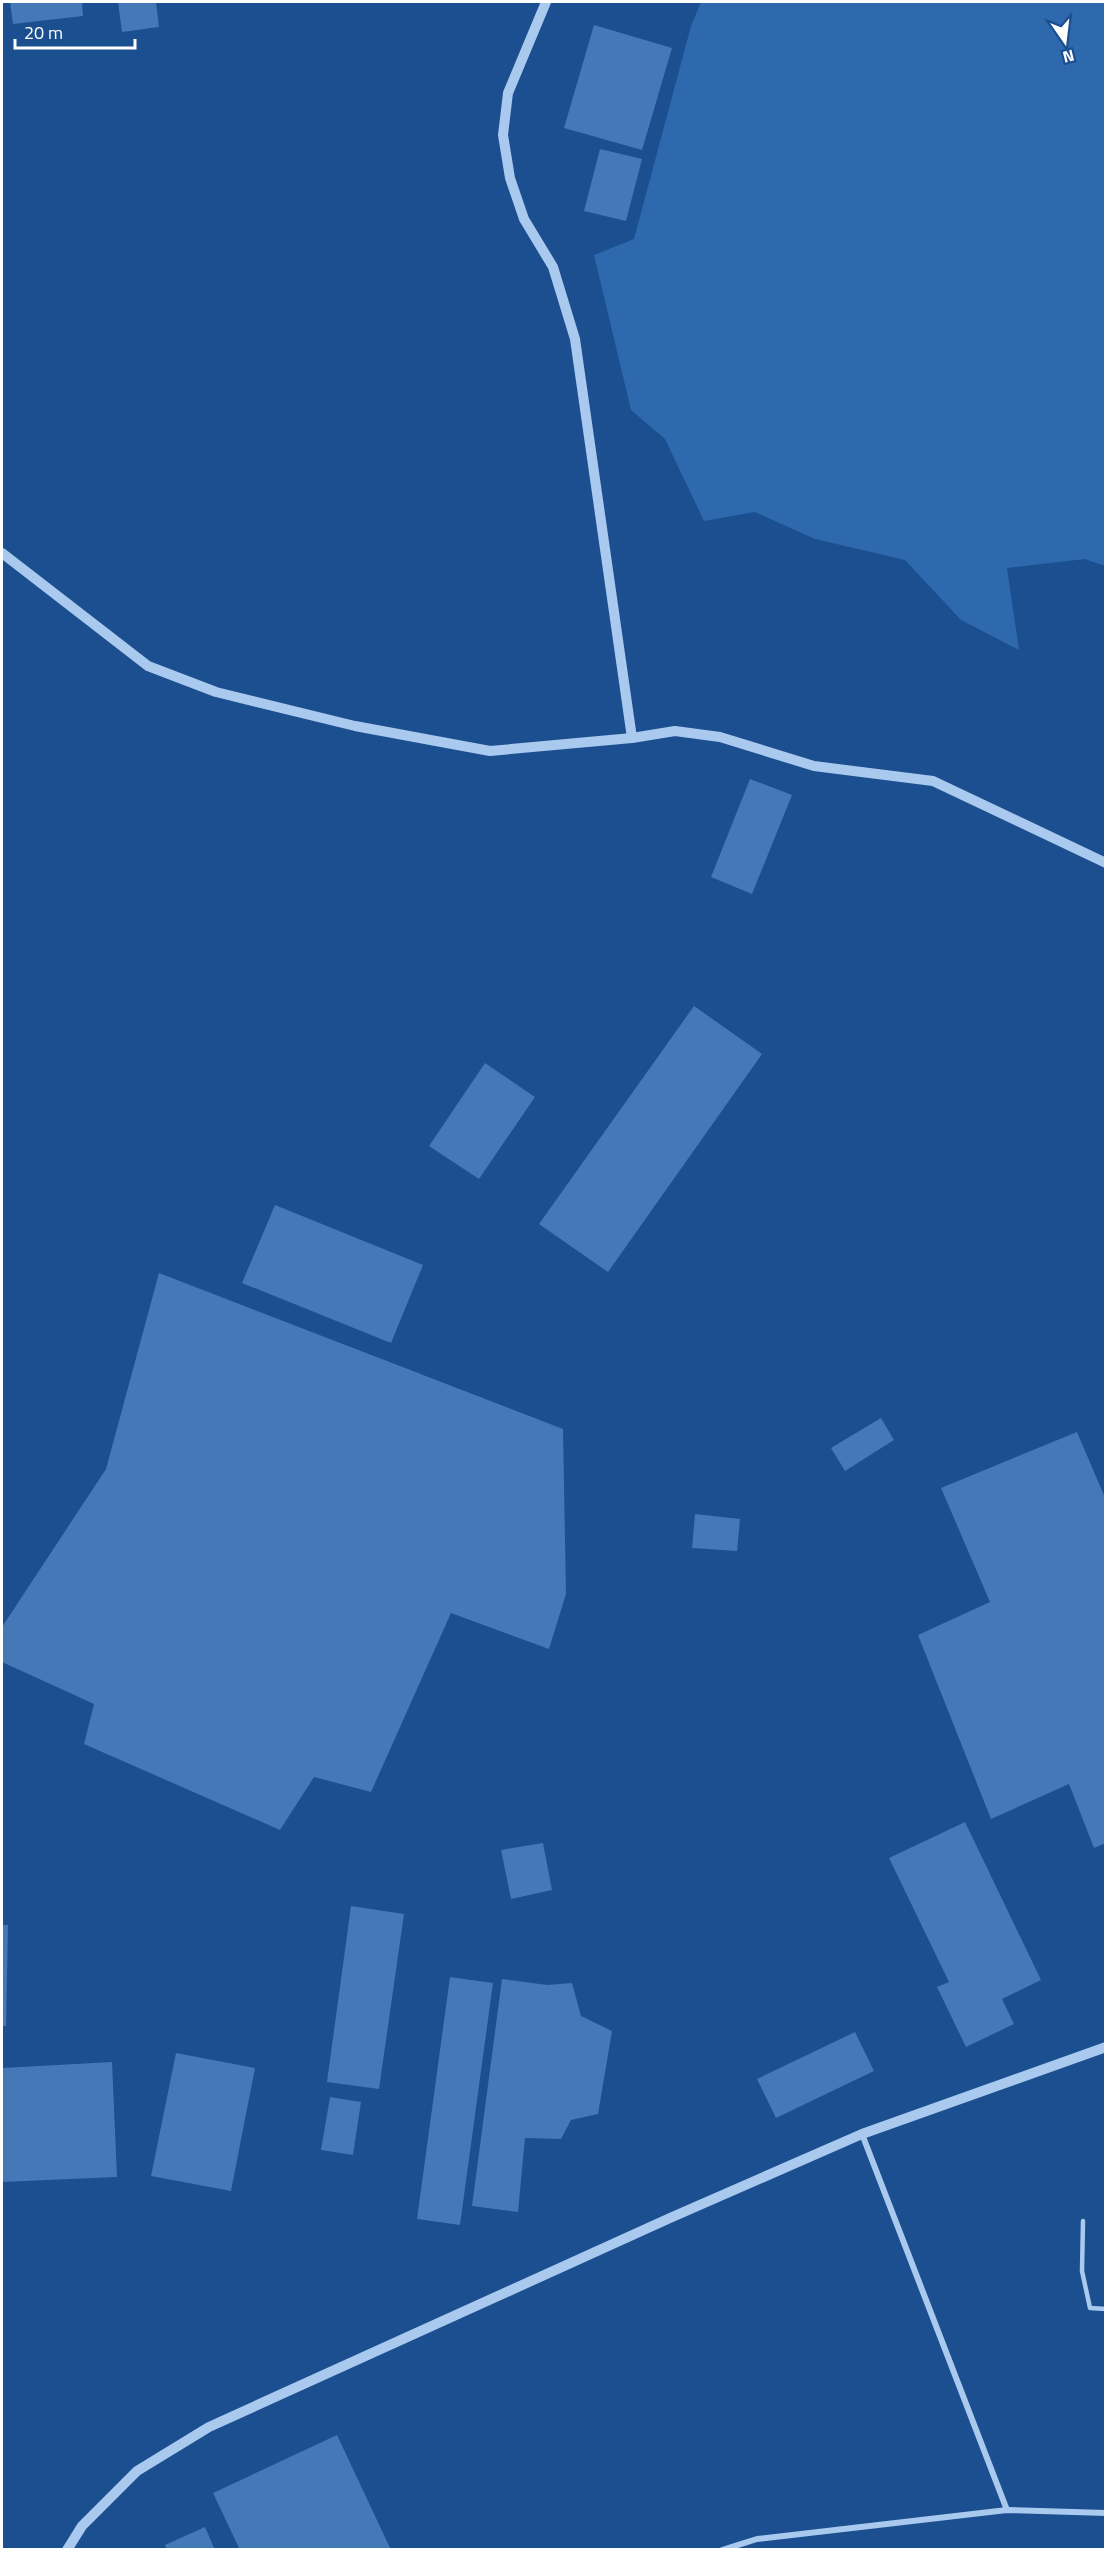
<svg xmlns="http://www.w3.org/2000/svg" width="1107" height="2551" font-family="'Titillium Web',sans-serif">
	<rect width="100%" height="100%" fill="#1b4f8f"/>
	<path fill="#2e69ad" d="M701 2H1105V566L1085 559 1007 568 1019 650 961 620 905 560 815 539 755 512 704 521 665 439 631 410 594 255 634 239 691 26Z"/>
	<g fill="#4478b7">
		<path d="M10 2H82L83 16 13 24Z"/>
		<path d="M118 2H156L159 27 122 32Z"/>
		<path d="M594 25 672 48 642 150 564 128Z"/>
		<path d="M600 149 642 159 626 221 584 211Z"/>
		<path d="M750 779 792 795 752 894 711 877Z"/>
		<path d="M694 1006 762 1054 608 1272 539 1224Z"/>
		<path d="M485 1063 535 1097 479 1179 429 1146Z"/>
		<path d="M275 1205 423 1265 391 1343 242 1283Z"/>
		<path d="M159 1273 563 1429 566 1594 549 1649 451 1613 371 1792 314 1777 280 1830 84 1744 94 1704 2 1662V1627L106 1469Z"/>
		<path d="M881 1418 894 1440 845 1471 831 1448Z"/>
		<path d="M1077 1432 1106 1500V1843L1094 1848 1069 1784 991 1819 918 1635 990 1602 941 1488Z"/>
		<path d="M695 1514 740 1519 737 1551 692 1548Z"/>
		<path d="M965 1822 1041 1980 1002 1999 1014 2024 966 2047 937 1987 949 1982 889 1858Z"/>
		<path d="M543 1843 552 1890 511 1899 501 1850Z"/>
		<path d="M351 1906 404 1914 379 2089 327 2082Z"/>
		<path d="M2 1925H8L6 2026H2Z"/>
		<path d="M450 1977 493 1983 460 2225 417 2219Z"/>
		<path d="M502 1979 547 1985 572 1983 581 2016 612 2031 598 2114 571 2120 561 2139 525 2138 518 2212 472 2206Z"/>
		<path d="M855 2032 874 2071 776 2118 757 2079Z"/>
		<path d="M176 2053 255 2068 231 2191 151 2176Z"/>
		<path d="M112 2062 117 2177 2 2182V2068Z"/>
		<path d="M330 2097 361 2102 353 2155 321 2150Z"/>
		<path d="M337 2435 391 2550H240L213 2493Z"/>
		<path d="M205 2527 215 2550H167L165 2545Z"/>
	</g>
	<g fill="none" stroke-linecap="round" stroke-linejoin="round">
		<path stroke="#a9c9ee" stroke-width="4.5" d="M1083 2221 1082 2271 1090 2308 1106 2309"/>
		<g stroke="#a9c9ee" stroke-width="6">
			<path d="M862 2134 1007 2510"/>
			<path d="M722 2550 757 2539 1007 2510 1106 2513"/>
		</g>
		<g stroke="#a9c9ee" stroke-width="10">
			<path d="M546 2 508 93 503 135 510 178 524 219 553 267 575 339 632 738"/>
			<path d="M2 553 148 666 216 692 355 726 490 751 632 738 675 731 720 737 814 766 933 781 1106 863"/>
			<path d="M67 2550 82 2526 137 2471 209 2427 670 2218 862 2134 1106 2047"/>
		</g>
	</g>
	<rect width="1107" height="2551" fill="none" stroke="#ffffff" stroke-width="6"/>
	<g transform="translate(1065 42) rotate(166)" stroke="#1b4f8f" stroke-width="4.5" paint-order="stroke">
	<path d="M0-4.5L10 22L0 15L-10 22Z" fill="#ffffff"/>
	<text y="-9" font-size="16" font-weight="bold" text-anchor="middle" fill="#ffffff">N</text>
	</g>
	<path d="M15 39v9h120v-9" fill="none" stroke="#ffffff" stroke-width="3"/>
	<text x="24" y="39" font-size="18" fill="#ffffff" stroke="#1b4f8f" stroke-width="4.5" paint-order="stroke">20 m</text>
</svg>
